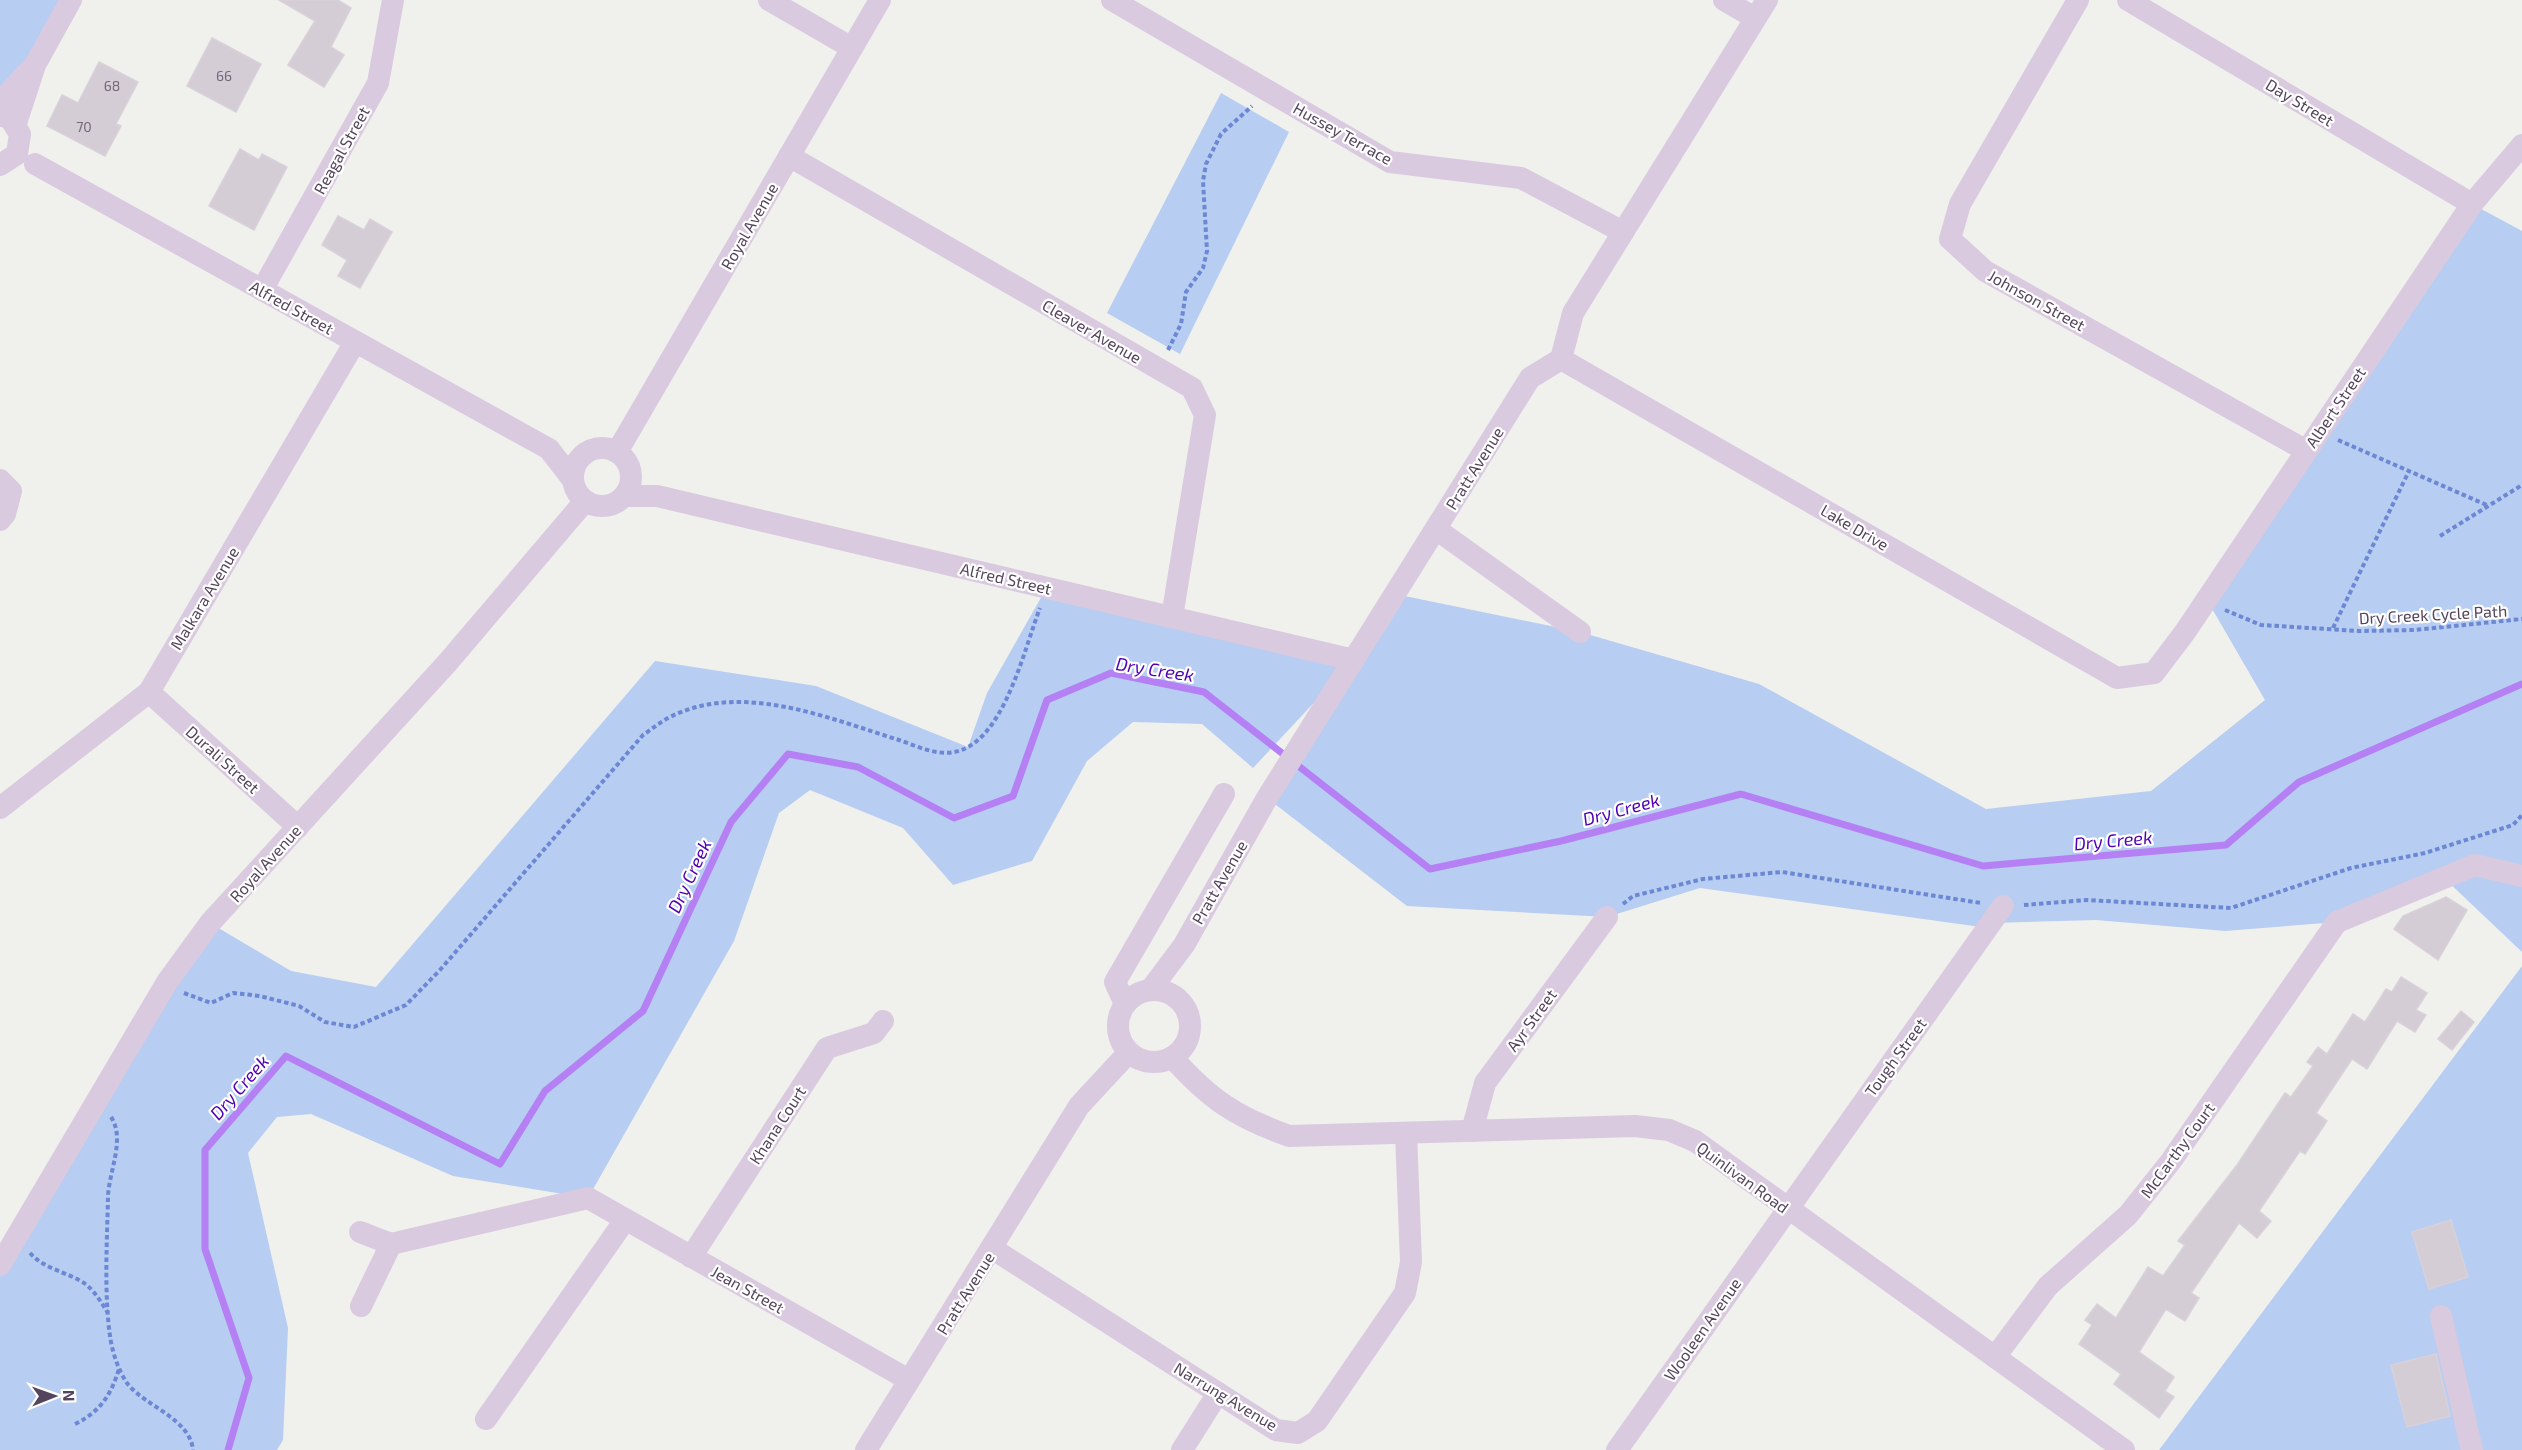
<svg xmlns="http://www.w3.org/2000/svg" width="2522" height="1450" font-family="'Exo 2',sans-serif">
	<rect width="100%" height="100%" fill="#f0f0ed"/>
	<g fill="#b7cdf2">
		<path d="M0 0H71L0 119Z"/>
		<path d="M1221 93 1289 132 1180 354 1107 313Z"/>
		<path d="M2472 204 2522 231V952L2444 878 2337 922 2225 931 2096 920 1992 923 1988 928 1700 888 1607 917 1407 906 1267 798 1351 663 1253 768 1202 724 1133 722 1087 761 1032 861 953 885 903 828 810 790 779 813 734 941 588 1198 453 1176 311 1114 277 1117 248 1153 288 1328 283 1440 277 1450H0V1265L210 923 291 971 376 987 655 661 816 686 968 747 987 693 1047 587 1354 659 1395 594 1580 632 1759 684 1986 809 2151 791 2265 700 2207 600Z"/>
		<path d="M2522 966V1450H2159Z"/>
	</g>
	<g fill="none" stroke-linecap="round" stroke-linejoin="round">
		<path stroke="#b480f3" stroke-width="7" d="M228 1450 249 1378 205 1249V1150L286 1056 500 1164 545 1091 643 1011 731 822 788 754 858 767 954 818 1013 796 1047 700 1111 673 1204 692 1430 869 1561 841 1741 794 1983 866 2226 845 2299 782 2522 684"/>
	</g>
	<g fill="#d5cdd6" stroke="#d9d1da" stroke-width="1.5">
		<path d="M279 0H338L351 8 331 47 344 55 324 87 288 65 315 21Z"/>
		<path d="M212 38 261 64 236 112 187 86Z"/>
		<path d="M99 62 138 82 116 124 121 126 105 156 47 126 62 95 78 103Z"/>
		<path d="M240 149 259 160 262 154 287 167 254 230 209 206Z"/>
		<path d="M338 216 364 230 370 219 392 232 360 288 338 276 347 260 322 245Z"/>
		<path d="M2446 897 2467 910 2438 960 2394 929 2403 916Z"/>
		<path d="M2401 977 2427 993 2416 1010 2426 1015 2415 1032 2397 1021 2367 1069 2352 1059 2316 1113 2327 1121 2305 1154 2300 1151 2259 1211 2271 1221 2257 1238 2239 1223 2191 1293 2199 1298 2185 1321 2166 1309 2139 1352 2174 1377 2165 1391 2174 1397 2159 1418 2114 1384 2121 1374 2079 1344 2092 1325 2085 1320 2097 1304 2116 1318 2148 1267 2163 1276 2185 1245 2178 1241 2237 1165 2285 1093 2291 1097 2313 1066 2307 1062 2318 1047 2327 1054 2353 1014 2365 1022 2386 989 2392 992Z"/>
		<path d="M2461 1011 2474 1022 2452 1050 2438 1039Z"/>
		<path d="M2451 1220 2468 1277 2429 1289 2412 1232Z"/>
		<path d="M2436 1354 2450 1416 2407 1427 2391 1365Z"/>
	</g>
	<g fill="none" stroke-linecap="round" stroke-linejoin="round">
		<g stroke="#6c87d3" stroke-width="4" stroke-dasharray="4.5 3" stroke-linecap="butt">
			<path d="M1168 350 1181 324 1186 292 1203 268 1207 251 1203 181 1206 164 1221 134 1252 106"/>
			<path d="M2338 440 2489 506"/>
			<path d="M2440 536 2522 485"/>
			<path d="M2225 610 2261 625 2359 631 2414 630 2522 619"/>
			<path d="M2333 628 2409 471"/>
			<path d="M1623 904 1633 896 1703 879 1782 872 1981 903"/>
			<path d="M2024 905 2087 900 2231 908 2351 868 2425 853 2513 825 2522 815"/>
			<path d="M184 993 211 1003 233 993 260 996 299 1006 325 1022 354 1027 406 1005 440 970 643 735C652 729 660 722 670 717 741 681 828 718 899 740 922 748 945 760 968 747 1007 726 1025 647 1040 608"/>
			<path d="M111 1117C126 1139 108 1174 108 1198 107 1240 104 1295 110 1336 112 1351 118 1370 127 1383 144 1406 190 1418 193 1450"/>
			<path d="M30 1253C44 1269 67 1272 84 1283 95 1291 101 1302 108 1313"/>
			<path d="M75 1424C100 1412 111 1395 119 1369"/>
		</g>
		<g stroke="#d9cadf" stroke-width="22">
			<path d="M769 0 852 48"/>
			<path d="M1112 0 1390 162 1521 178 1623 232"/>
			<path d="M1724 0 1755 18"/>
			<path d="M2078 0 1960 204 1950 239 1985 271 2305 450"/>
			<path d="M2128 0 2472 204"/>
			<path d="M0 102 30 70"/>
			<path d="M0 116 9 117 20 134 17 154 0 165"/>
			<path d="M15 126 35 65 71 0"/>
			<path d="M789 156 1192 388 1205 415 1172 617"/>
			<path d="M35 164 549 449 573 480"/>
			<path d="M262 290 378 83 393 0"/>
			<path d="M1561 359 2117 678 2154 673 2185 632 2472 204 2522 145"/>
			<circle cx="602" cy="477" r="29"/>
			<path d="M617 452 880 0"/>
			<path d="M0 480 11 491 5 514 0 520"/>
			<path d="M624 496H657L1354 660"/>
			<path d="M1436 529 1580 632"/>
			<path d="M149 692 298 827"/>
			<path d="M0 808 149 692 355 342"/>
			<path d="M1151 989 1184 945 1267 798 1530 378 1561 359 1573 313 1767 0"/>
			<circle cx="1154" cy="1026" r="36"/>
			<path d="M1125 1004 1115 982 1224 794"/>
			<path d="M1172 1057C1209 1099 1236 1117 1289 1136L1635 1126 1669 1130 1695 1141 2124 1450"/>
			<path d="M1472 1131 1485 1083 1607 917"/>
			<path d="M360 1232 391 1244"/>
			<path d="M993 1249 1276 1430 1298 1433 1317 1421 1405 1293 1411 1262 1406 1133"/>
			<path d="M691 1257 827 1048 874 1033 883 1021"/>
			<path d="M0 1265 167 982 210 923 448 662 585 501"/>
			<path d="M361 1306 391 1244 588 1198 909 1380"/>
			<path d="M2441 1316 2472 1450"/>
			<path d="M1995 1357 2048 1286 2128 1215 2171 1161 2337 922 2475 865 2522 876"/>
			<path d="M486 1419 625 1220"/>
			<path d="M866 1450 1079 1106 1129 1052"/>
			<path d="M1182 1450 1218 1393"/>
			<path d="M1617 1450 2003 906"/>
		</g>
	</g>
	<g text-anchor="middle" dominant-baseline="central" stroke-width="4.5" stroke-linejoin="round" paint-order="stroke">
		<g font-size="14" fill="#75667b">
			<text x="224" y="75">66</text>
			<text x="112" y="85">68</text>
			<text x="84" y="126">70</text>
		</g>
		<g font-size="16" fill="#55445d" stroke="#fff">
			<text transform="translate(2300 102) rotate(31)">Day Street</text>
			<text transform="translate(1343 133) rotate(29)">Hussey Terrace</text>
			<text transform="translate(341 150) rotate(-61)">Reagal Street</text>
			<text transform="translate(749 226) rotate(-60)">Royal Avenue</text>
			<text transform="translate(2037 300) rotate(29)">Johnson Street</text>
			<text transform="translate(292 307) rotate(29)">Alfred Street</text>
			<text transform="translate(1092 331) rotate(30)">Cleaver Avenue</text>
			<text transform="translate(2335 407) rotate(-56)">Albert Street</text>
			<text transform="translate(1474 468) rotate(-58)">Pratt Avenue</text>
			<text transform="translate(1855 527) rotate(30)">Lake Drive</text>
			<text transform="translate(1006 578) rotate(13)">Alfred Street</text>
			<text transform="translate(204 598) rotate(-59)">Malkara Avenue</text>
			<text transform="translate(2433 614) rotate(-3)">Dry Creek Cycle Path</text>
			<text transform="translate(223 759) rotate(42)">Durali Street</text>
			<text transform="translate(265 863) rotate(-48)">Royal Avenue</text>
			<text transform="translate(1219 882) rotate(-60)">Pratt Avenue</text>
			<text transform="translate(1531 1020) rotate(-54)">Ayr Street</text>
			<text transform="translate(1895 1057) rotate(-54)">Tough Street</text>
			<text transform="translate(777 1125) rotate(-57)">Khana Court</text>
			<text transform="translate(2177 1150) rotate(-54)">McCarthy Court</text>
			<text transform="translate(1743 1177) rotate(36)">Quinlivan Road</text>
			<text transform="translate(748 1289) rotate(29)">Jean Street</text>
			<text transform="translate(965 1293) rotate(-58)">Pratt Avenue</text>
			<text transform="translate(1702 1329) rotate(-55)">Wooleen Avenue</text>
			<text transform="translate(1226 1396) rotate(31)">Narrung Avenue</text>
		</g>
		<g font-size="18" font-style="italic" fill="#5000b4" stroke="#fff">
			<text transform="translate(1155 669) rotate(9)">Dry Creek</text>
			<text transform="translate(1621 809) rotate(-15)">Dry Creek</text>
			<text transform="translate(2113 840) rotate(-5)">Dry Creek</text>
			<text transform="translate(689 876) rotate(-65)">Dry Creek</text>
			<text transform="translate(239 1087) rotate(-49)">Dry Creek</text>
		</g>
	</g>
	<g transform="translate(54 1396) rotate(89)" stroke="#ffffff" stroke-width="4.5" paint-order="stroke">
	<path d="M0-4.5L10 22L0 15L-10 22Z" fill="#55445d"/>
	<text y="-9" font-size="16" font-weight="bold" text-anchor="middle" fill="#55445d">N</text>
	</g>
</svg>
